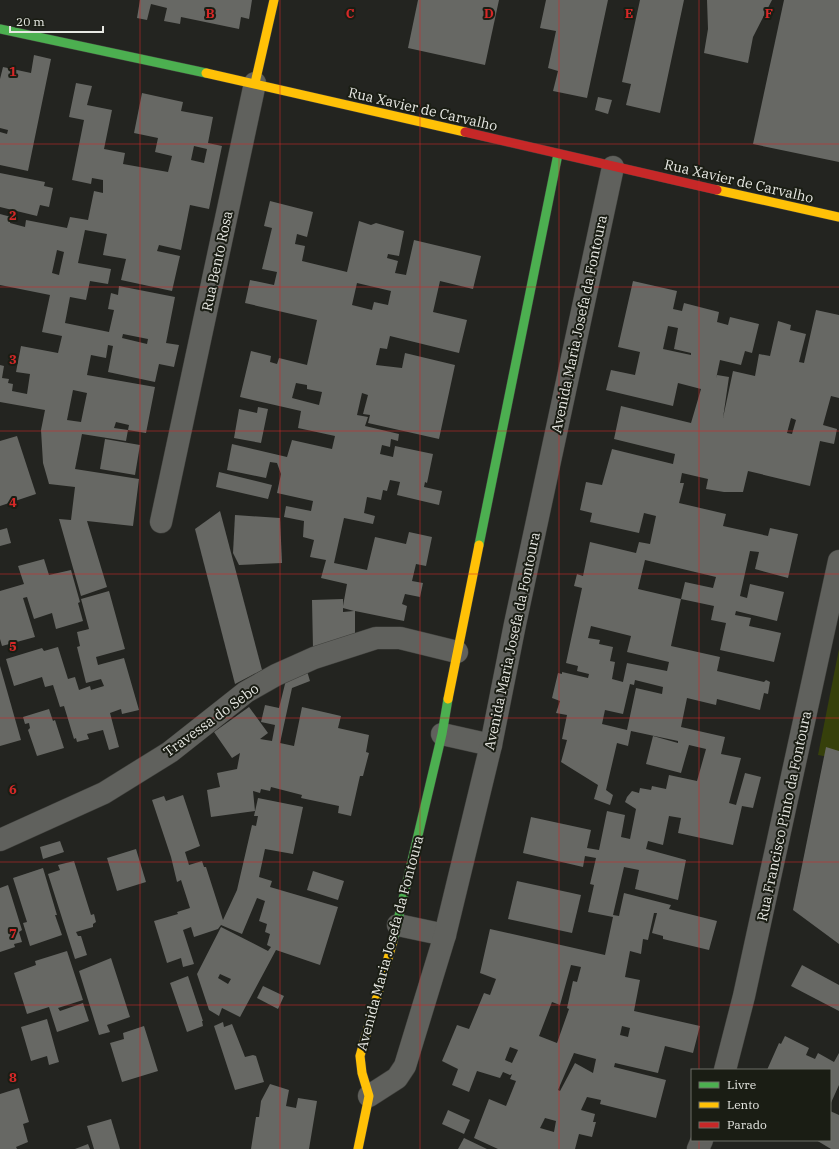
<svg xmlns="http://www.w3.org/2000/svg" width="839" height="1149" font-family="'IBM Plex Serif',serif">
	<rect width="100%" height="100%" fill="#232420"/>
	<path fill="#36400b" d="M839 649V759L818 755Z"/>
	<g fill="#676864" fill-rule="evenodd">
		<path d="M140 0H252L249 19 241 17 239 29 181 17 180 24 164 21 167 8 151 4 147 20 137 18Z"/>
		<path d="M418 0H499L485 65 408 48Z"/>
		<path d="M546 0H608L587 98 553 91 558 71 548 68 556 31 540 28Z"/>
		<path d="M640 0H684L660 113 626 105 631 84 622 82Z"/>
		<path d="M707 0H772L753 37 748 63 704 53 708 29Z"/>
		<path d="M784 0H839V162L753 144Z"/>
		<path d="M34 55 51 59 28 171 0 165V132L7 134 8 130 0 128V79L3 67 31 73Z"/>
		<path d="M76 83 92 86 87 105 112 110 104 149 125 153 123 164 168 172 172 156 155 152 158 138 134 133 142 93 183 102 181 111 213 117 208 143 222 146 209 209 190 205 181 250 159 245 157 251 180 256 172 291 121 280 126 259 103 255 107 234 85 230 78 263 111 269 108 284 90 281 86 300 70 297 65 323 109 332 114 310 108 309 111 293 118 295 119 286 175 297 166 343 179 345 174 367 159 364 155 382 108 372 113 346 108 345 106 358 91 355 87 375 155 387 146 433 128 430 129 425 116 422 114 428 128 430 126 441 82 434 75 469 139 479 133 526 87 521 107 587 81 596 59 519 71 520 75 487 49 484 43 463 41 430 45 410 0 402V365L4 366 2 378 9 379 8 383 13 384 12 391 27 394 30 374 16 372 21 346 58 353 62 336 42 332 50 295 0 285V214L11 217 10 223 25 227 26 220 67 228 70 217 88 220 94 191 103 193V180L92 178 91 184 72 180 84 120 69 117ZM194 146 207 149 204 163 191 160ZM57 250 64 252 59 275 52 273ZM123 334 148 339 147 344 122 338ZM73 390 87 393 81 422 67 420Z"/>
		<path d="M598 97 612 100 608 114 595 110Z"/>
		<path d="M0 173 45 182 44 186 53 188 49 207 40 205 37 216 0 207Z"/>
		<path d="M270 201 313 212 307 237 297 234 295 244 305 246 302 261 347 272 359 221 371 225 376 223 404 231 399 256 388 254 387 258 398 261 395 273 406 275 414 240 481 256 473 289 440 281 433 312 467 320 459 353 390 336 387 349 380 348 376 365 402 368 405 353 455 365 439 439 368 423 370 415 363 414 368 395 362 393 357 415 368 417 365 426 399 434 398 441 391 439 390 447 382 445 380 454 393 457 395 446 433 454 427 483 425 482 424 487 442 491 439 505 397 495 400 482 390 480 387 491 383 490 381 500 367 497 364 513 375 516 373 524 344 518 334 563 367 570 375 537 406 544 409 532 432 537 426 566 416 564 412 581 423 583 420 597 405 594 402 604 407 606 404 621 355 611V636L313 649 312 600 343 599V606L347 584 321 578 326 560 310 557 314 540 303 537 304 521 284 517 286 506 311 511 313 501 277 493 281 474 277 463 270 462 266 478 227 470 232 444 287 457 292 440 332 449 335 436 298 428 301 411 240 397 251 351 271 356 270 362 277 364 279 358 307 365 317 320 245 303 250 280 274 285 277 272 262 269 272 228 264 226ZM357 283 391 291 388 305 374 302 372 310 352 305ZM296 383 307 385V389L322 392 319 405 292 398ZM343 608 354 611 343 612Z"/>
		<path d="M633 281 677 291 673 309 682 311 684 303 719 312 717 322 728 325 730 317 759 324 752 353 745 351 741 365 720 360 716 379 717 375 729 377 723 418 733 371 755 376 759 354 770 356 778 321 791 325 790 330 806 334 799 362 804 363 816 310 839 315V398L831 396 823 425 837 429 834 444 820 441 810 486 748 471 743 492H724L706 489 708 479 682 473 680 483H684L679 503 726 514 723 526 768 536 770 528 798 534 788 578 755 569 759 552 750 551 740 596 747 598 750 584 784 592 777 621 736 611 735 615 751 618 749 626 781 633 774 662 720 650 726 623 711 620 714 606 681 599 671 646 720 657 717 671 764 682 766 680 770 682 768 694 764 693 760 710 717 699 716 705 687 698 681 727 725 737 721 754 741 758 729 803 736 805 745 773 761 777 753 808 742 806 733 845 678 833 681 818 669 816 663 845 648 841 646 849 686 860 678 900 635 889 639 870 624 867 613 915 619 916 624 893 671 905 669 909 717 921 709 950 663 939V936L652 933 657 913H654L648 940 643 939 641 954 630 951 625 977 640 980 634 1011 700 1026 693 1053 665 1046 658 1073 615 1063 614 1067 666 1080 656 1118 600 1104 601 1100 587 1097 581 1110 595 1114 593 1122H596L592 1137 579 1134 575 1149H498L474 1138 489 1099 506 1106 516 1081 510 1079 512 1074 510 1075 503 1072 500 1078 477 1071 469 1092 452 1085 458 1069 442 1061 457 1025 469 1029 484 993 490 995 496 979 480 973 490 929 605 955 613 917 588 912 594 885 590 884 596 858 585 856 583 867 523 853 531 817 591 830 587 848 599 850 607 811 625 815 621 837 630 839 636 809 625 802 627 797 632 791 639 793 640 788 651 790 652 786 666 789 669 775 697 781 706 749 689 745 681 773 646 764 653 736 678 743V741L631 731 628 746 617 743 606 790 613 795 610 805 594 799 598 785 561 762 567 740 562 739 567 715 556 713 560 701 552 698 558 673 562 674V672L588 678 589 674 577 671 578 666 566 663 582 588 574 586 577 574 583 576 590 542 636 553 639 542 650 544 656 516 644 513 639 533 590 522 592 513 580 510 586 482 602 485 612 449 673 464 675 454 614 439 621 406 691 423 701 389 678 383 673 406 606 390 611 370 635 375 640 352 618 347ZM668 326 678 328 674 349 691 353V355L663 349ZM791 418 796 420 792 434 787 433ZM645 560 716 577 713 588 685 582 681 599 638 589ZM591 626 631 636 627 652 669 662 667 671 627 663 623 682 612 679 615 662 610 661 613 647 599 644 600 640 588 638ZM635 680 663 687 662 694 636 688 627 730 602 724 605 710 623 714 630 684 634 685ZM571 965 581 967 577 982 573 981 567 1008 569 1009 557 1043 539 1036 552 1002 560 1005ZM622 1026 630 1028 628 1037 620 1035ZM510 1047 518 1050 512 1063 505 1060ZM574 1053 596 1059 593 1073 575 1063 560 1091 558 1090ZM545 1118 556 1121 554 1132 540 1128Z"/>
		<path d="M258 407 268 409 261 443 234 438 239 409 257 413Z"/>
		<path d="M17 436 36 494 0 506V441Z"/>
		<path d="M105 439 140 445 135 475 100 469Z"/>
		<path d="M219 472 272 485 268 499 216 487Z"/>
		<path d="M220 511 262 670 235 684 195 529Z"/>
		<path d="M235 515 280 518 282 563 239 565 233 553Z"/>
		<path d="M7 528 11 543 0 546V530Z"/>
		<path d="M44 559 49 575 71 570 80 602 78 603 83 621 56 629 52 613 34 619 27 597 23 598 35 637 2 646 0 639V591L24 584 18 566Z"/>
		<path d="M109 591 125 649 96 657 98 665 124 658 139 710 122 714 121 709 110 713 119 747 109 750 103 730 87 734 89 739 77 742 76 738 74 739 64 706 60 707 53 685 45 687 42 677 14 686 6 659 42 648 44 651 58 647 68 679 75 677 79 690 90 686 91 690 104 686 101 679 86 683 77 647 80 646 77 632 89 629 81 599Z"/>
		<path d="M0 666 21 740 0 746Z"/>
		<path d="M307 671 310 681 292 688 280 743 294 746 302 707 341 716 338 728 369 735 366 752 369 753 363 776H360L351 816 338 813 339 806 301 798 302 795 271 787 270 791 261 789 260 793 253 791 255 811 211 817 207 790 220 787 217 773 237 769 240 753 232 758 214 732 249 707 268 733 260 739 272 741 275 725 261 722 265 705 279 708 286 680Z"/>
		<path d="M49 709 53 721 55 720 64 748 37 756 28 730 30 728 29 723 25 724 23 717Z"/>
		<path d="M826 747 839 751V944L793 910Z"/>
		<path d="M183 795 200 846 185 852 189 865 202 861 204 867H206L223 920 237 890 252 825 256 826 258 816H254L258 798 303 807 293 854 265 849 259 877 272 881 270 887 338 907 320 965 276 950 240 1017 222 1008 219 1016 209 1010 197 974 221 927 268 951 271 947 267 945 270 934 265 932 267 924 259 921 265 901 257 898 242 934 221 925 218 929 194 937 191 927 183 930 194 964 183 967 181 958 167 963 154 921 178 914 177 912 190 908 181 880 177 882 171 857 152 800 164 796 166 801ZM220 974 231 979 228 984 218 978Z"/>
		<path d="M60 841 64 852 43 859 40 847Z"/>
		<path d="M136 849 146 882 117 891 107 858Z"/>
		<path d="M74 861 91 915 94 914 96 922 93 924V927L76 932 78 936H81L87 955 75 959 48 874 60 870 58 865Z"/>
		<path d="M43 868 57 915H55L62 935 30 946 23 923 27 922 13 878Z"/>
		<path d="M313 871 344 881 338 900 307 890Z"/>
		<path d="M517 881 581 895 572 933 508 919Z"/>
		<path d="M8 885 22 930 19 932 22 942 14 944 15 947 0 952V888Z"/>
		<path d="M67 951 83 1000 58 1008 60 1011 83 1003 89 1021 57 1032 49 1007 27 1014 14 973 36 965 35 961Z"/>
		<path d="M111 958 130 1017 107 1025 110 1032 99 1035 79 971Z"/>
		<path d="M802 965 839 985V1011L791 986Z"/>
		<path d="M188 976 203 1021H202L203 1026 187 1032 170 983Z"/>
		<path d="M263 986 284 996 278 1009 257 998Z"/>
		<path d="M47 1019 59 1062 49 1065 47 1056 31 1061 21 1027Z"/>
		<path d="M223 1022 224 1027 232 1024 245 1057 253 1055 256 1056 264 1082 235 1090 214 1026Z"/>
		<path d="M144 1026 158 1071 122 1082 110 1043 124 1039 123 1033Z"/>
		<path d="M785 1036 809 1048 806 1055 815 1059 818 1053 834 1062 839 1053V1085L830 1105V1070H767L779 1043 781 1044Z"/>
		<path d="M270 1084 289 1090 286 1106 296 1108 298 1098 317 1101 309 1149H251L256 1117H259L261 1101Z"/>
		<path d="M19 1088 29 1122 23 1124 28 1142 16 1147 17 1149H0V1094Z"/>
		<path d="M448 1110 470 1120 464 1134 442 1124Z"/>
		<path d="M830 1111 839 1115V1149H831L816 1140H830Z"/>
		<path d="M111 1119 120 1149H94L87 1126Z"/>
		<path d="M464 1138 487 1149H458Z"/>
		<path d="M88 1144 90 1149H75Z"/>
	</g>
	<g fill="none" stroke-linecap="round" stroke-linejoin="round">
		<g stroke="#40413d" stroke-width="23">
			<g id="street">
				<path d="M161 522 255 83"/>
				<path d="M442 734 491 745"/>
				<path d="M0 840 104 793 170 752 246 692 276 675 314 658 376 638H400L457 652"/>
				<path d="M398 925 445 935"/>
				<path d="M725 1070 744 996 839 561"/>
				<path d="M369 1096 397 1078 405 1066 445 935 491 745 515 624 613 167"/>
				<path d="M698 1149 702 1140"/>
			</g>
		</g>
		<g stroke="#40413d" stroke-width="10">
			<g id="fast">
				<path d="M0 29 206 73"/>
				<path d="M479 545 558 154"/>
				<path d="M393 941 442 734 448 699"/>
			</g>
		</g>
		<g stroke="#40413d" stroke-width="10">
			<g id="slow">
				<path d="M206 73 465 132"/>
				<path d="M255 83 274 0"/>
				<path d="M717 190 839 217"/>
				<path d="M448 699 479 545"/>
				<path d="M358 1149 369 1096 362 1073 360 1056 393 941"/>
			</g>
		</g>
		<g stroke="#40413d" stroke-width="10">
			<path id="jam" d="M465 132 717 190"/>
		</g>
		<use href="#street" stroke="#60615d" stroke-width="22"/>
		<use href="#fast" stroke="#4caf50" stroke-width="9"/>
		<use href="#slow" stroke="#ffc107" stroke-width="9"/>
		<use href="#jam" stroke="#c62828" stroke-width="9"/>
	</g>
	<path fill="none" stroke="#d62828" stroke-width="1" stroke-opacity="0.55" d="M140 0V1149M280 0V1149M420 0V1149M559 0V1149M699 0V1070M0 144H839M0 287H839M0 431H839M0 574H839M0 718H839M0 862H839M0 1005H839M699 1140V1149"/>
	<g text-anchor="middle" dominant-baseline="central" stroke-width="4" stroke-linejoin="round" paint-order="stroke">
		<g font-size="14" fill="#e7e8e3" stroke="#1a1d14">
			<text transform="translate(423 109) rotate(13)">Rua Xavier de Carvalho</text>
			<text transform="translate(739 181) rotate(13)">Rua Xavier de Carvalho</text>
			<text transform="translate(217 261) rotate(-78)">Rua Bento Rosa</text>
			<text transform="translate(579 324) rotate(-78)">Avenida Maria Josefa da Fontoura</text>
			<text transform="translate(512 641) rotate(-78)">Avenida Maria Josefa da Fontoura</text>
			<text transform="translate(211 720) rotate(-36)">Travessa do Sebo</text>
			<text transform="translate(784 816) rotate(-78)">Rua Francisco Pinto da Fontoura</text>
			<text transform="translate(390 943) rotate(-75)">Avenida Maria Josefa da Fontoura</text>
		</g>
	</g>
	<g font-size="13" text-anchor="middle" font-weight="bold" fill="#d62828" stroke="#1a1d14" stroke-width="4" stroke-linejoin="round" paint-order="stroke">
		<text x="210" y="18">B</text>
		<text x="350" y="18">C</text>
		<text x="489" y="18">D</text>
		<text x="629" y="18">E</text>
		<text x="769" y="18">F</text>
		<text x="13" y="76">1</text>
		<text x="13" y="220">2</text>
		<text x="13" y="364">3</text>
		<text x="13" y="507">4</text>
		<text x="13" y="651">5</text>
		<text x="13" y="794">6</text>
		<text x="13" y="938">7</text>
		<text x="13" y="1082">8</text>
	</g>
	<rect x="691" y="1069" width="140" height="72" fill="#1a1d14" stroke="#6c6e67"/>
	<rect x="699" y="1082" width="20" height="6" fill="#4caf50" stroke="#6c6e67"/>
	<text x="727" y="1089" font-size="12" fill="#e7e8e3">Livre</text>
	<rect x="699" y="1102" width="20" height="6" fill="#ffc107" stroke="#6c6e67"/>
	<text x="727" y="1109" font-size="12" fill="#e7e8e3">Lento</text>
	<rect x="699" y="1122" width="20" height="6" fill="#c62828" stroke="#6c6e67"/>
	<text x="727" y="1129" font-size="12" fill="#e7e8e3">Parado</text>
	<path d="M10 26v6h93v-6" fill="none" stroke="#e7e8e3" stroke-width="2"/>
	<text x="16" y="26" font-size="12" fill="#e7e8e3" stroke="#1a1d14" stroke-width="3" paint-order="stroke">20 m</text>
</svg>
